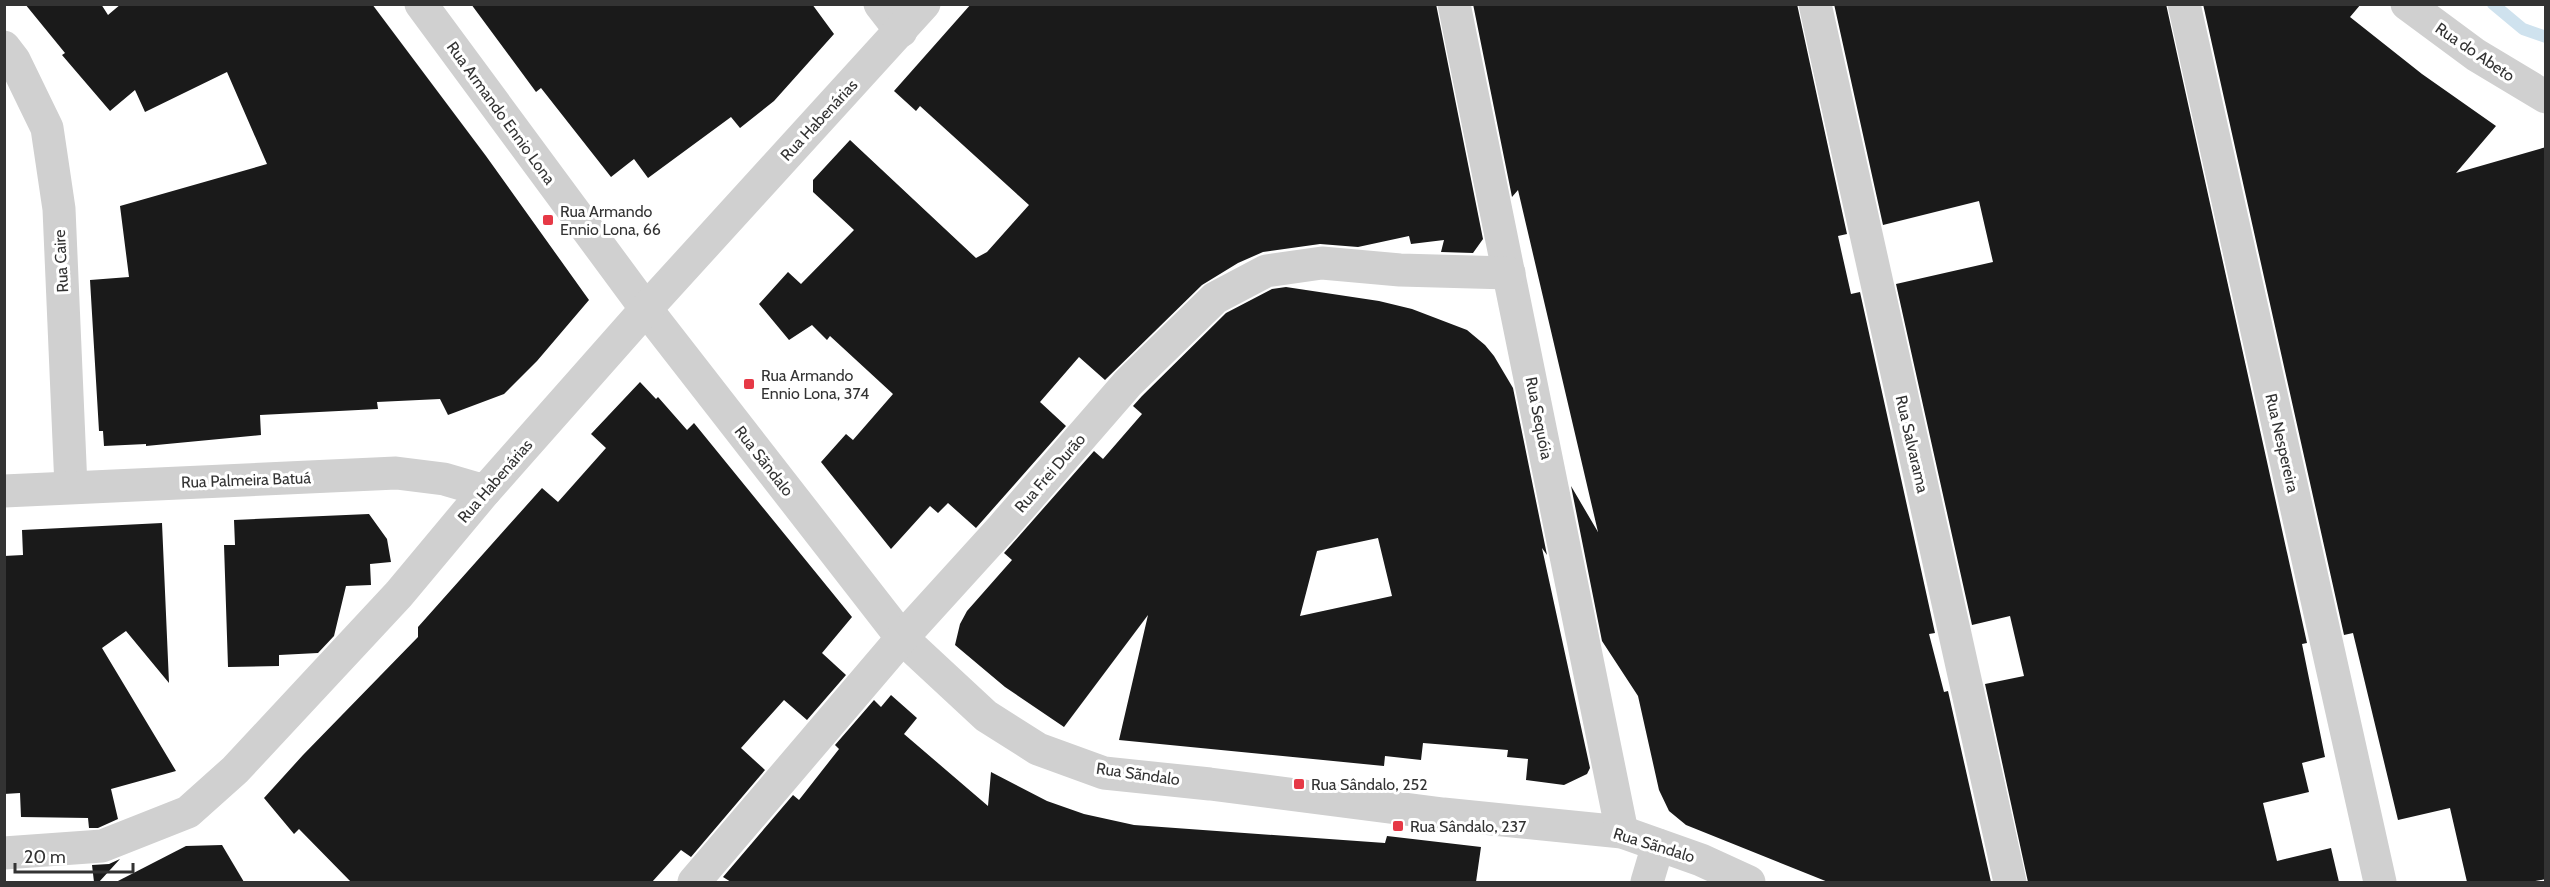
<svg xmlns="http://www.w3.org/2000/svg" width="2550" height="887" font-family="Cabin,sans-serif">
	<rect width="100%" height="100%" fill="#fff"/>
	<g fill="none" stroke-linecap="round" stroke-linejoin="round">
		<path stroke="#cfe2ee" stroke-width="12" d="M2493 4 2523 29 2546 37"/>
	</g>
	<g fill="#1a1a1a" fill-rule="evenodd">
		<path d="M25 4H101L108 15 121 4H372L486 156 589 300 537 361 504 394 448 415 440 399 377 402 378 409 260 415 261 435 146 446V444L104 446 103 431H99L90 280 129 277 120 206 267 164 227 72 145 112 135 90 110 111 62 55 65 53Z"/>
		<path d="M471 4H812L834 34 774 101 740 128 731 117 648 178 634 159 611 177 541 88 536 92Z"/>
		<path d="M971 4H1436L1483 239 1473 253 1441 252 1444 240 1411 244 1409 236 1358 247 1320 244 1263 252 1238 263 1202 285 1105 380 1079 357 1040 402 1066 426 976 528 948 503 938 513 930 506 891 549 821 462 846 434 853 440 893 394 830 336 827 340 812 325 789 340 759 304 788 272 801 284 854 230 813 192V180L850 140 976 258 987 252 1029 205 920 106 916 111 894 91Z"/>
		<path d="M1473 4H1797L1847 234 1838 236 1851 294 1860 292 1935 633 1929 634 1944 692 1948 691 1991 882H1828L1686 825 1669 811 1659 790 1638 696 1602 641 1571 486 1598 532 1518 190 1512 197Z"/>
		<path d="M1834 4H2166L2307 643 2302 644 2325 757 2302 763 2309 792 2263 803 2277 861 2331 848 2339 882H2028L1985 684 2024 676 2010 616 1972 625 1896 284 1993 262 1979 201 1883 225Z"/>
		<path d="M2203 4H2361L2350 17 2422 74 2496 126 2456 173 2546 147V879L2530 882H2467L2450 808 2398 820 2353 633 2344 635Z"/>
		<path d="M1286 287 1379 301 1412 309 1467 330 1485 345 1494 356 1513 388 1547 555 1542 548 1590 768 1587 774 1564 785 1526 780 1528 759 1507 757 1508 750 1423 743 1421 760 1385 756 1384 766 1119 740 1148 615 1064 727 1005 687 955 645 960 624 967 611 1012 560 1004 553 1094 451 1103 459 1142 414 1133 406 1142 396 1226 313 1272 289ZM1378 538 1392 596 1300 616 1317 551Z"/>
		<path d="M640 382 656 399 658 397 687 430 694 423 852 617 822 653 846 675 807 720 784 700 741 748 765 770 691 857 681 850 652 882H351L299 829 294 834 264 798 303 755 418 637V627L542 488 558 502 606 448 591 434Z"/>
		<path d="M369 514 387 539 391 562 370 564 371 585 346 586 334 636 318 653 279 655V666L228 667 224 545H235L234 520Z"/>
		<path d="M162 523 169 683 126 631 102 648 176 771 111 789 118 819 98 828H89L88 818 21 817 20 793 4 794V556L23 555 22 530Z"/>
		<path d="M891 695 917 718 904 734 988 806 991 772 1047 801 1084 814 1134 825 1385 843 1387 836 1481 847 1476 882H731L723 877 793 795 799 800 839 749 835 745 874 700 881 707Z"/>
		<path d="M222 845 244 882H116L186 846Z"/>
		<path d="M120 859 99 882H94L92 865 109 864Z"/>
	</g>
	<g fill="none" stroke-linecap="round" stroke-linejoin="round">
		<g stroke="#d0d0d0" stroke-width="33">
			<path d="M421 4 646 309 902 638 986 716 1038 749 1104 773 1210 784 1443 814 1622 832 1701 860 1749 882"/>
			<path d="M880 4 901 31"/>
			<path d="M1454 4 1622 832"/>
			<path d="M1815 4 2010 882"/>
			<path d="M2184 4 2380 882"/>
			<path d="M2407 4 2476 55 2546 97"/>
			<path d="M4 47 14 60 47 128 59 209 71 487"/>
			<path d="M4 853 102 846 188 812 235 770 399 594 485 491"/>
			<path d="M694 882 902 638 1002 528 1128 383 1215 298 1266 271 1322 263 1400 270 1509 273"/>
			<path d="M1647 882 1658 845"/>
		</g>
		<path stroke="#d0d0d0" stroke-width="33" d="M4 491 396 473 444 479 485 491 646 309 924 4"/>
	</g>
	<g fill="#e63946" stroke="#fff" stroke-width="2">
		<rect x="542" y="214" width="12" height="12" rx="3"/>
		<rect x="743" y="378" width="12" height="12" rx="3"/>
		<rect x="1293" y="778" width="12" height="12" rx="3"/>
		<rect x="1392" y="820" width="12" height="12" rx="3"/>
	</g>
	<g text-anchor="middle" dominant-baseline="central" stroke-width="6" stroke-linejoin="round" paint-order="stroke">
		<g font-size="16" fill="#333" stroke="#fff">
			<text transform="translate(2475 52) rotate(34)">Rua do Abeto</text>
			<text transform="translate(501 113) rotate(54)">Rua Armando Ennio Lona</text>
			<text transform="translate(819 120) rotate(-47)">Rua Habenárias</text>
			<text transform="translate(61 261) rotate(-93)">Rua Caire</text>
			<text transform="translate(1539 418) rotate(79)">Rua Sequóia</text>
			<text transform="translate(2282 443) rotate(77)">Rua Nespereira</text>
			<text transform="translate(1912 444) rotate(77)">Rua Salvarama</text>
			<text transform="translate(764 461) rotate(52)">Rua Sãndalo</text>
			<text transform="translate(1050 473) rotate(-49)">Rua Frei Durão</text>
			<text transform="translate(246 480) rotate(-2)">Rua Palmeira Batuá</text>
			<text transform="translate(495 481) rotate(-49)">Rua Habenárias</text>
			<text transform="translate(1138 774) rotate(8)">Rua Sãndalo</text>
			<text transform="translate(1654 845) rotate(17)">Rua Sãndalo</text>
		</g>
		<g font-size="16" fill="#333" stroke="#fff" text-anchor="start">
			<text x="560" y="211">Rua Armando<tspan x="560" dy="18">Ennio Lona, 66</tspan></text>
			<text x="761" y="375">Rua Armando<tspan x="761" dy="18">Ennio Lona, 374</tspan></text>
			<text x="1311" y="784">Rua Sândalo, 252</text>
			<text x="1410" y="826">Rua Sândalo, 237</text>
		</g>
	</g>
	<rect width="2550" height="887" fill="none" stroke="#333333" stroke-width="12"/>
	<path d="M15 863v9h118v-9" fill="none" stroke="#333333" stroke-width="3"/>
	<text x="24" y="863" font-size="18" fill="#333333" stroke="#ffffff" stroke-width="4.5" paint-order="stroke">20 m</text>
</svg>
